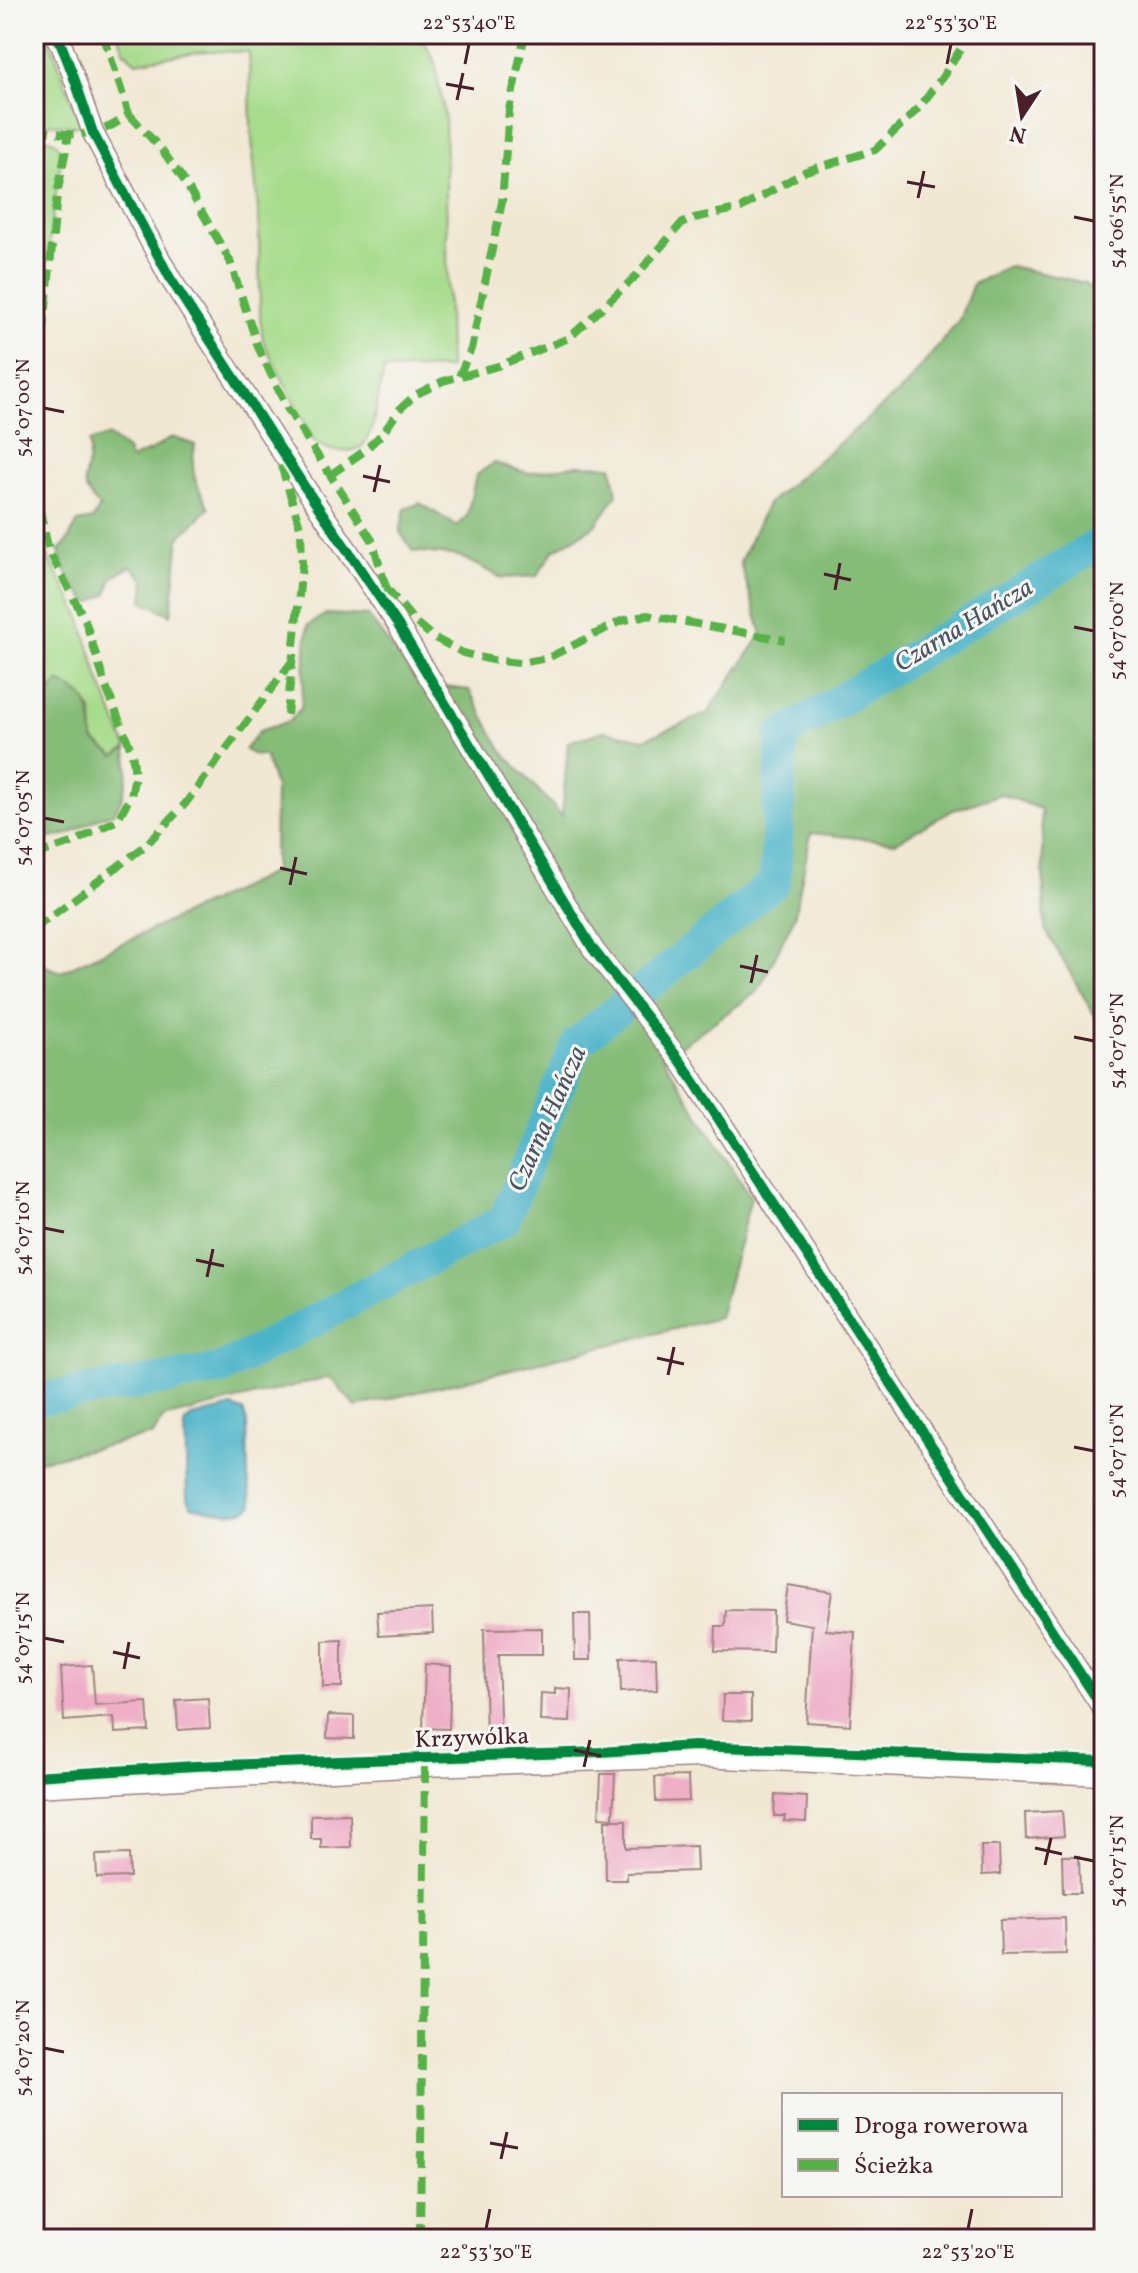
<svg xmlns="http://www.w3.org/2000/svg" width="1138" height="2273" font-family="Vollkorn,serif">
	<rect width="100%" height="100%" fill="#f6f6f2"/>
	<filter id="ink" filterUnits="userSpaceOnUse"><feTurbulence type="fractalNoise" baseFrequency=".0125" numOctaves="2"/><feDisplacementMap in="SourceGraphic" scale="16" xChannelSelector="R" yChannelSelector="G"/><feConvolveMatrix kernelMatrix="1 2 1 2 8 2 1 2 1" color-interpolation-filters="sRGB"/></filter>
	<filter id="wash" filterUnits="userSpaceOnUse"><feTurbulence type="fractalNoise" baseFrequency=".006" numOctaves="4" result="noise"/><feDisplacementMap in="SourceGraphic" scale="32" xChannelSelector="R" yChannelSelector="G"/><feGaussianBlur stdDeviation="1.8" result="paint"/><feColorMatrix in="noise" values="0 0 0 0 0 0 0 0 0 0 0 0 0 0 0 0 0 1.4 0 .05"/><feComposite in="paint" operator="in"/></filter>
	<g filter="url(#wash)">
		<rect width="100%" height="100%" fill="#f1e8d4"/>
		<g fill="#a7dc8c" stroke="#787e5c" stroke-width="2">
			<path d="M34 34H48L80 124 73 126 34 122Z"/>
			<path d="M118 34H424L425 43 435 62 445 118 449 368 384 370 372 429 363 446C344 455 331 453 314 441L263 341 260 316 259 222 251 128 249 52 205 51 136 62 125 52Z"/>
			<path d="M34 134 55 141 60 149 61 159 51 227 38 363 36 503 46 553 79 614 100 682 127 748 115 756 93 740 92 710 58 682 38 711H34Z"/>
		</g>
		<g fill="#85bc78" stroke="#686e52" stroke-width="2">
			<path d="M1009 266 1085 283 1104 303V1032L1045 929 1041 809 1001 794 951 811 896 842 811 833 794 918 758 991 663 1058 751 1198 719 1318 356 1407 330 1377 163 1418 153 1435 34 1462V962L61 972 274 872 275 787 265 756 254 755 245 750 259 731 290 721 301 708 308 625 326 614 368 616 419 684 469 690 503 752 562 816 568 742 604 731 644 739 707 714 762 634 740 562 767 504 905 387 959 320 973 284Z"/>
			<path d="M108 436 127 450 130 459 150 451 172 437 195 445C189 473 196 484 209 508L179 538 171 615 143 601 145 580 131 566 112 578 107 594 90 603C74 588 62 571 59 549L65 545 78 522 93 519 100 507C70 479 93 474 89 442Z"/>
			<path d="M494 463 528 473 578 465 612 466 617 494 596 525 553 551 537 576 502 578 459 556 413 551 400 532 405 509 420 503 457 526 467 516 476 475Z"/>
			<path d="M58 682C91 696 91 706 93 740L115 756 127 748C129 776 128 789 114 813L100 817 69 834 34 841V711H38Z"/>
		</g>
		<path fill="#4bb4c9" stroke="#4a6a7a" stroke-width="2" d="M232 1407 243 1411 247 1422 248 1477 252 1506C238 1518 209 1510 191 1506L187 1499 185 1422 192 1417Z"/>
		<g fill="none" stroke-linecap="round" stroke-linejoin="round">
			<path stroke="#4bb4c9" stroke-width="32" d="M34 1400 220 1370 504 1220 577 1043 775 882 782 735 1104 541"/>
		</g>
		<g id="blocks">
			<g fill="#efafc7">
				<path d="M788 1585 832 1592 826 1630 855 1632 850 1725 806 1722 812 1625 783 1620Z"/>
				<path d="M432 1609 433 1633 379 1636 377 1612Z"/>
				<path d="M726 1610 773 1611 772 1652 715 1651 716 1626H725Z"/>
				<path d="M574 1614H590L591 1660H575Z"/>
				<path d="M542 1628V1655H498L501 1746 486 1747 484 1629Z"/>
				<path d="M342 1640V1687H323V1641Z"/>
				<path d="M656 1657 657 1690 621 1692 620 1658Z"/>
				<path d="M425 1664 451 1666 449 1729 423 1728Z"/>
				<path d="M92 1665 95 1705 147 1702 149 1731 115 1733 114 1717 64 1721 61 1667Z"/>
				<path d="M555 1688 571 1689 570 1722 540 1721 541 1693 555 1694Z"/>
				<path d="M723 1695H751V1721L722 1720Z"/>
				<path d="M208 1698 210 1728 178 1730 176 1700Z"/>
				<path d="M328 1715 354 1716V1739L327 1738Z"/>
				<path d="M601 1774H615L613 1818 599 1817Z"/>
				<path d="M688 1776 689 1801 656 1802 655 1777Z"/>
				<path d="M775 1795 807 1797 806 1822 784 1821 785 1816H774Z"/>
				<path d="M1062 1811 1064 1836 1026 1839 1025 1813Z"/>
				<path d="M350 1814 351 1847 321 1848V1839H311V1815Z"/>
				<path d="M605 1820H626V1848L696 1846 697 1871 627 1873V1880H606Z"/>
				<path d="M981 1846H999L1000 1874 982 1875Z"/>
				<path d="M129 1854 130 1877 97 1878 96 1855Z"/>
				<path d="M1062 1856H1079L1080 1893H1063Z"/>
				<path d="M1065 1918 1066 1954 1001 1955 1000 1920Z"/>
			</g>
		</g>
	</g>
	<g filter="url(#ink)">
		<use href="#blocks" fill-opacity="0" stroke="#9e8480" stroke-width="2"/>
		<g fill="none" stroke-linecap="round" stroke-linejoin="round">
			<g stroke="#9e8480" stroke-width="23">
				<g id="minor">
					<path d="M54 34 61 44 73 75 93 133 170 278 304 486 398 625 593 949 682 1063 1104 1710"/>
					<path d="M34 1787 425 1766 701 1757 1104 1775"/>
				</g>
			</g>
			<use href="#minor" stroke="#fff" stroke-width="20"/>
			<g stroke="#57b146" stroke-width="8" stroke-dasharray="16 8" stroke-linecap="butt">
				<path d="M129 114 162 150 183 179 230 261 258 347 287 408 372 540 386 587 375 592"/>
				<path d="M34 129C72 137 98 139 129 114L103 34"/>
				<path d="M459 376 471 349 502 202 509 110 525 34"/>
				<path d="M281 465 301 530 302 565 287 715"/>
				<path d="M330 475 363 452 383 433 400 409 415 395 443 381 498 366 569 338 633 279 681 224 694 218 741 208 806 171 875 150 919 108 946 72 970 34"/>
				<path d="M386 587 415 622 433 637 463 653 492 660 520 663 548 658 621 621 647 615 785 640"/>
				<path d="M34 855 72 843 117 820 131 796 135 775 132 752 106 687 85 620 49 551 38 502 40 369 57 195 69 134"/>
				<path d="M34 929 145 846 185 804 293 660"/>
				<path d="M420 2239 425 1766"/>
			</g>
			<g stroke="#f6f6f2" stroke-width="15">
				<g id="cycleway">
					<path d="M54 34 61 44 73 75 93 133 170 278 304 486 398 625 593 949 682 1063 1104 1710"/>
					<path d="M34 1776 195 1766 600 1752 694 1746 1104 1761"/>
				</g>
			</g>
			<use href="#cycleway" stroke="#00873e" stroke-width="10"/>
		</g>
	</g>
	<path fill="none" stroke="#4a1f2b" stroke-width="3" d="M465 64 469 44M947 64 951 44M446 84 474 89M457 100 463 73M907 182 935 187M918 198 924 171M1074 217 1094 221M44 408 64 412M363 476 390 482M374 492 380 465M824 574 851 580M835 590 840 563M1074 627 1094 631M44 818 64 822M280 868 307 874M290 885 296 857M740 966 768 972M751 983 757 955M1074 1037 1094 1041M44 1228 64 1232M196 1260 224 1266M207 1277 213 1249M657 1358 684 1364M668 1375 674 1347M1074 1447 1094 1451M44 1638 64 1642M113 1652 140 1658M124 1669 129 1642M574 1750 601 1756M584 1767 590 1740M1035 1848 1062 1854M1074 1857 1094 1861M1045 1865 1051 1838M44 2048 64 2052M490 2143 518 2148M501 2159 507 2132M486 2229 490 2209M968 2229 972 2209"/>
	<g text-anchor="middle" dominant-baseline="central" stroke-width="6" stroke-linejoin="round" paint-order="stroke">
		<g font-size="24" fill="#4a1f2b" stroke="#f6f6f2">
			<text transform="translate(472 1739) rotate(-2)">Krzywólka</text>
		</g>
		<g font-size="26" font-style="italic" fill="#4a5362" stroke="#f6f6f2">
			<text transform="translate(964 626) rotate(-31)">Czarna Hańcza</text>
			<text transform="translate(548 1119) rotate(-66)">Czarna Hańcza</text>
		</g>
	</g>
	<rect width="1138" height="2273" fill="none" stroke="#f6f6f2" stroke-width="88"/>
	<rect x="782" y="2093" width="280" height="104" fill="#f6f6f2" stroke="#b1a0a2" stroke-width="2"/>
	<rect x="798" y="2119" width="40" height="12" fill="#00873e" stroke="#b1a0a2" stroke-width="2"/>
	<text x="854" y="2133" font-size="24" fill="#4a1f2b">Droga rowerowa</text>
	<rect x="798" y="2159" width="40" height="12" fill="#57b146" stroke="#b1a0a2" stroke-width="2"/>
	<text x="854" y="2173" font-size="24" fill="#4a1f2b">Ścieżka</text>
	<g transform="translate(1022 116) rotate(192)" stroke="#f6f6f2" stroke-width="6" paint-order="stroke">
	<path d="M0-6L14 30L0 20L-14 30Z" fill="#4a1f2b"/>
	<text y="-12" font-size="22" font-weight="bold" text-anchor="middle" fill="#4a1f2b">N</text>
	</g>
	<rect x="44" y="44" width="1050" height="2185" fill="none" stroke="#4a1f2b" stroke-width="3"/>
	<g font-size="20" text-anchor="middle" fill="#4a1f2b">
		<text x="469" y="29">22°53'40"E</text>
		<text x="951" y="29">22°53'30"E</text>
		<text transform="translate(1116 221) rotate(-90)" y="7">54°06'55"N</text>
		<text transform="translate(22 408) rotate(-90)" y="7">54°07'00"N</text>
		<text transform="translate(1116 631) rotate(-90)" y="7">54°07'00"N</text>
		<text transform="translate(22 818) rotate(-90)" y="7">54°07'05"N</text>
		<text transform="translate(1116 1041) rotate(-90)" y="7">54°07'05"N</text>
		<text transform="translate(22 1228) rotate(-90)" y="7">54°07'10"N</text>
		<text transform="translate(1116 1451) rotate(-90)" y="7">54°07'10"N</text>
		<text transform="translate(22 1638) rotate(-90)" y="7">54°07'15"N</text>
		<text transform="translate(1116 1861) rotate(-90)" y="7">54°07'15"N</text>
		<text transform="translate(22 2048) rotate(-90)" y="7">54°07'20"N</text>
		<text x="486" y="2258">22°53'30"E</text>
		<text x="968" y="2258">22°53'20"E</text>
	</g>
</svg>
